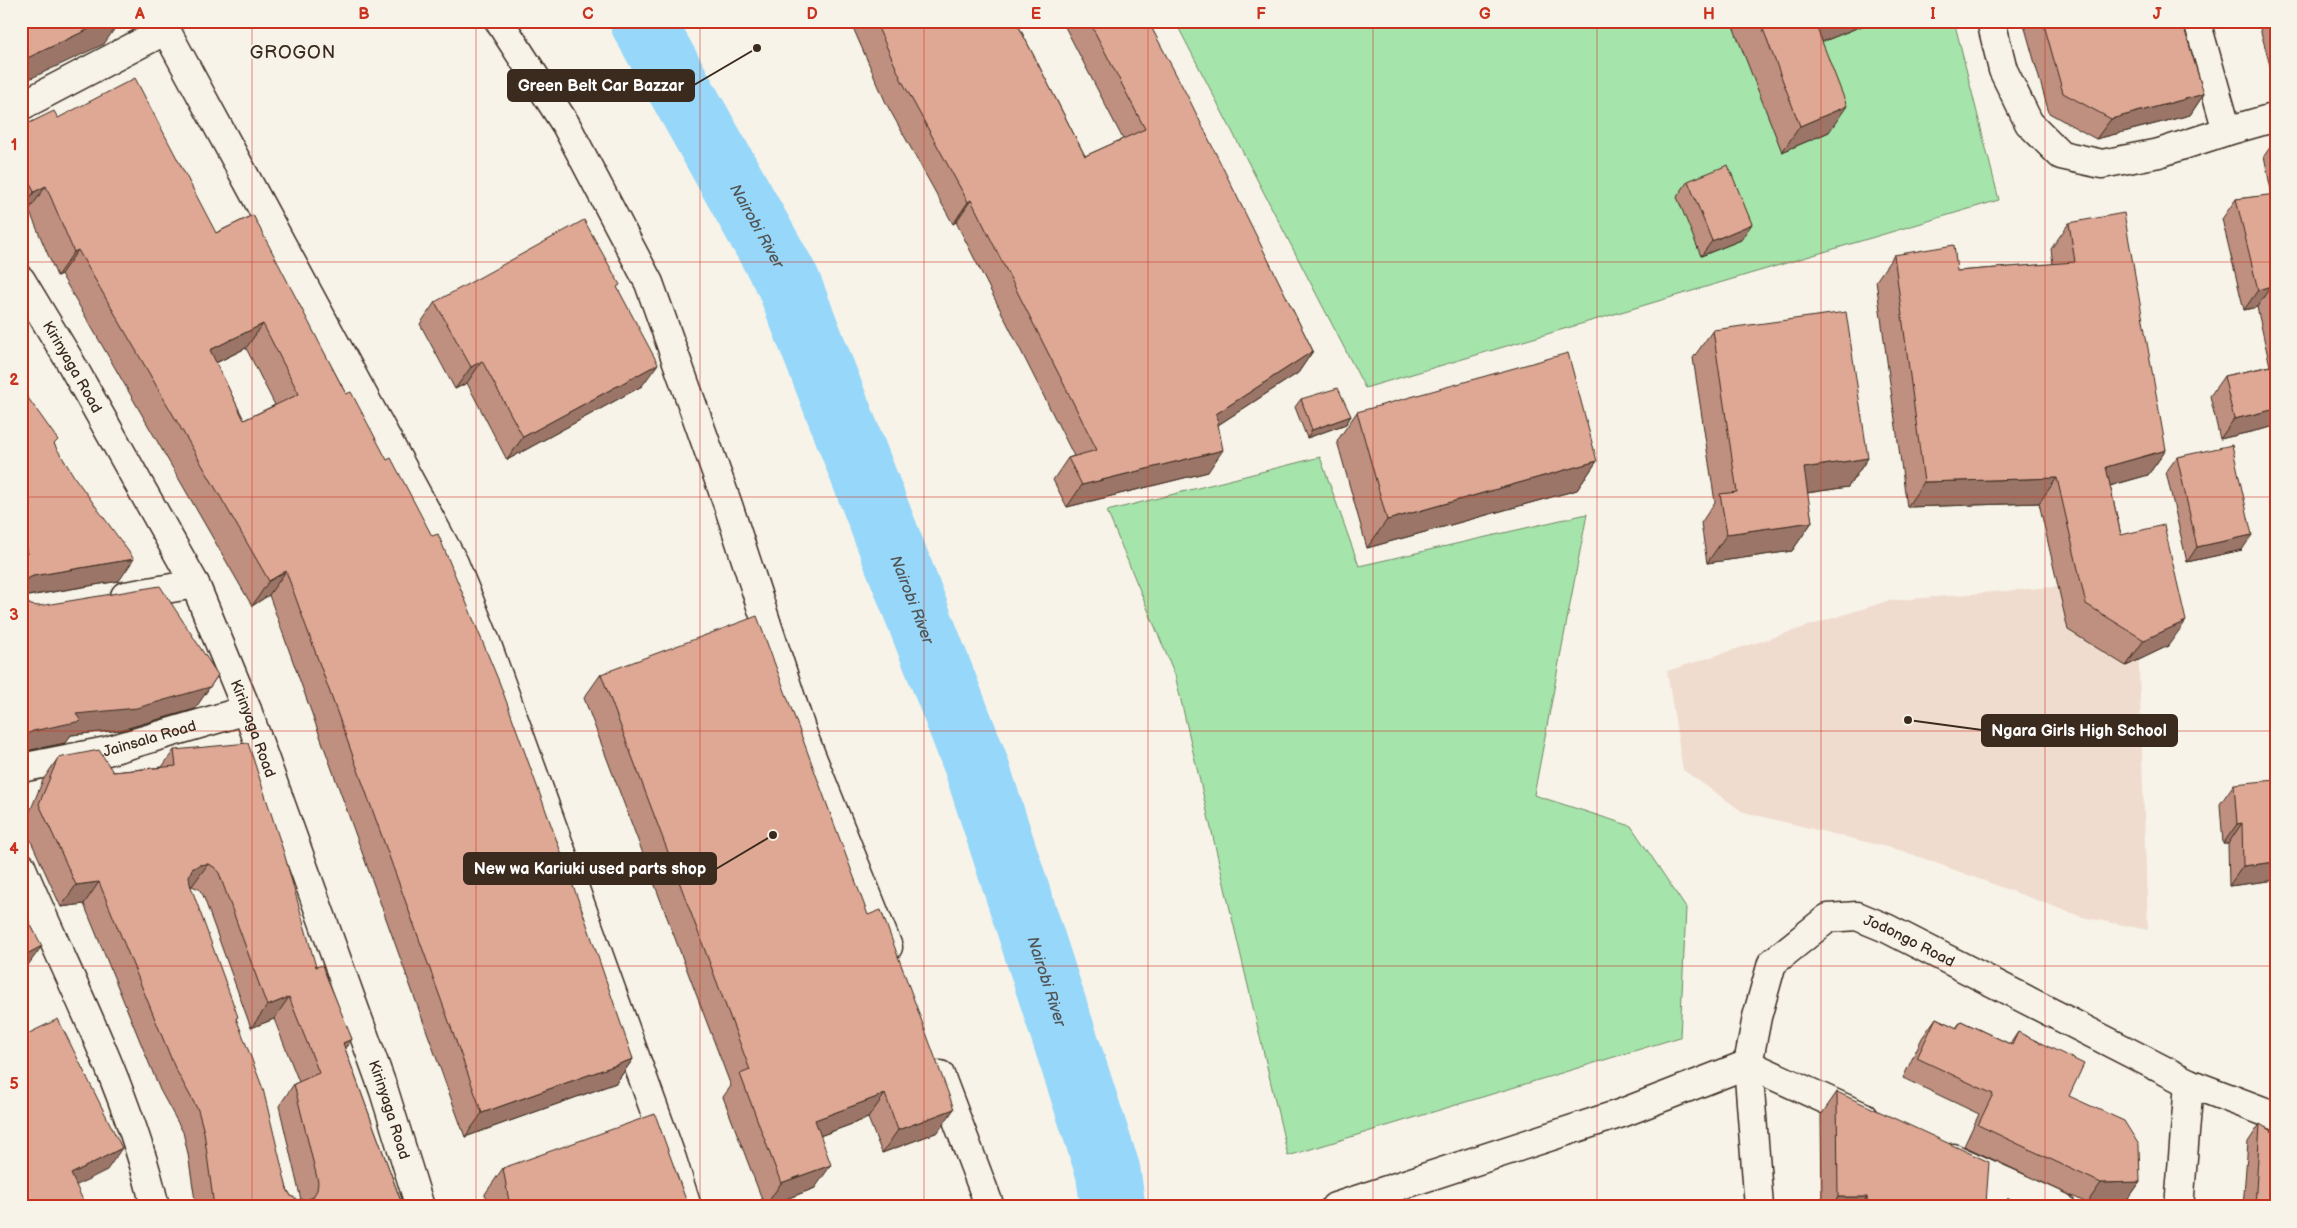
<svg xmlns="http://www.w3.org/2000/svg" width="2297" height="1228" font-family="'Balsamiq Sans',sans-serif">
	<rect width="100%" height="100%" fill="#f7f3e8"/>
	<filter id="ink" filterUnits="userSpaceOnUse"><feTurbulence type="fractalNoise" baseFrequency=".02" numOctaves="2"/><feDisplacementMap in="SourceGraphic" scale="10" xChannelSelector="R" yChannelSelector="G"/><feConvolveMatrix kernelMatrix="1 2 1 2 8 2 1 2 1" color-interpolation-filters="sRGB"/></filter>
	<g filter="url(#ink)">
		<path fill="#f0dccf" d="M2136 580 2148 930 2082 917 1903 851 1743 812 1683 770 1667 671 1887 601Z"/>
		<g fill="#a5e4ab" stroke="#708764">
			<path d="M1175 21H1954L1999 200 1365 388Z"/>
			<path d="M1320 457 1359 566 1587 514 1534 795 1631 826 1686 908 1680 1037 1288 1156 1175 675 1107 511Z"/>
		</g>
		<g fill="none" stroke-linecap="round" stroke-linejoin="round">
			<path stroke="#97d7f9" stroke-width="65" id="s1" d="M642 21 788 282 975 762 1108 1171 1113 1207"/>
			<g stroke="#3b2a1e" stroke-width="31">
				<g id="minor">
					<path d="M161 21 454 563 486 642 672 1159 687 1207"/>
					<path d="M499 21 566 125 649 283 729 508 803 735 888 947"/>
					<path d="M1991 21 2003 70 2029 123 2061 155 2102 164 2159 153 2227 131 2276 117"/>
					<path d="M2196 21 2227 131"/>
					<path d="M21 106 166 30"/>
					<path d="M125 596 195 584"/>
					<path id="s2" d="M21 768 107 751 247 710"/>
					<path d="M21 866C68 978 128 1088 155 1207"/>
					<path d="M940 1075 990 1207"/>
					<path d="M1953 1158 2061 1207"/>
					<path d="M1335 1207 1622 1113 1748 1064 1864 1117"/>
					<path id="s3" d="M1759 1207 1748 1064 1757 1017 1772 963 1828 918 1857 916 1886 928 2189 1083 2276 1116"/>
					<path d="M1993 1207 1994 1176"/>
					<path d="M2179 1207 2189 1083"/>
				</g>
			</g>
			<g stroke="#3b2a1e" stroke-width="31">
				<g id="tertiary">
					<path id="s4" d="M21 280 68 358 195 584 247 710 384 1091 420 1207"/>
				</g>
			</g>
			<use href="#minor" stroke="#f7f3e8" stroke-width="28"/>
			<use href="#tertiary" stroke="#f7f3e8" stroke-width="28"/>
		</g>
		<g fill="#bf9080" stroke="#3b2a1e" fill-rule="evenodd">
			<path d="M852 21H1016L1085 156 1123 139 1062 21H1148L1313 351 1298 373 1218 425 1208 472 1067 507 1053 480 1068 458 1074 456 956 222 953 224 886 103 851 23Z"/>
			<path d="M1731 21H1874L1822 42 1829 132 1782 152Z"/>
			<path d="M2023 21H2183L2204 94 2190 115 2096 139 2049 113Z"/>
			<path d="M2258 21H2276V88Z"/>
			<path d="M58 118 216 233 253 215 633 1059 616 1083 465 1137 269 595 252 606 61 274 57 276 29 210 21 215V127ZM246 348 275 405 244 420 216 363Z"/>
			<path d="M2276 139V426L2220 439 2210 396 2224 376 2270 366 2257 307 2244 310 2222 219 2236 199 2272 195 2264 156Z"/>
			<path d="M1688 181 1741 240 1701 256 1677 197Z"/>
			<path d="M2069 223 2166 450 2148 475 2110 486 2121 535 2168 646 2126 666 2068 630 2039 503 1907 507 1876 281 1894 255 1957 271 2053 264 2051 249Z"/>
			<path d="M618 289 642 386 507 460 467 383 455 389 420 324 435 302Z"/>
			<path d="M1713 330 1868 458 1848 487 1807 493 1812 522 1792 551 1707 563 1701 523 1715 502 1693 358Z"/>
			<path d="M21 388 55 446 119 581 23 597 24 600 31 605 195 709 121 730 71 735 65 743 21 752Z"/>
			<path d="M1301 399 1351 416 1346 424 1307 438 1295 407Z"/>
			<path d="M1357 412 1597 461 1577 490 1367 548 1337 441Z"/>
			<path d="M2177 457 2242 550 2187 562 2166 472Z"/>
			<path d="M601 674 938 1132 882 1153 868 1118 820 1136 815 1188 765 1207 723 1097 731 1086 584 698Z"/>
			<path d="M174 750 316 967 352 1039 345 1049 403 1207H196L188 1154 183 1132 160 1090 84 904 61 907 24 826 43 780 58 758 113 772 162 767ZM190 886H192L199 889 203 895 251 1028 274 1019 299 1082 294 1084 279 1106 301 1200H298L291 1196 287 1189 236 1019Z"/>
			<path d="M2234 784 2276 880 2229 886 2228 844H2223L2220 804Z"/>
			<path d="M2276 961V990L2269 987Z"/>
			<path d="M1936 1018 1956 1028 1961 1021 2010 1044 2018 1032 2069 1096 2140 1182 2126 1202 2087 1203 1964 1146 1979 1114 1903 1078 1922 1038Z"/>
			<path d="M1837 1092 1986 1203 2007 1207H1822L1821 1115Z"/>
			<path d="M2260 1124 2276 1207H2243L2248 1142Z"/>
			<path d="M503 1168 687 1207H487L485 1194Z"/>
		</g>
		<g fill="#9b7668" stroke="#3b2a1e">
			<path d="M106 21H120L104 44 21 83V61Z"/>
			<path d="M1826 21H1874L1797 52 1816 26Z"/>
			<path d="M2204 94 2190 115 2096 139 2111 119Z"/>
			<path d="M1847 106 1829 132 1782 152 1800 126Z"/>
			<path d="M46 186 29 210 21 215V211L34 192Z"/>
			<path d="M971 200 956 222 953 224 968 202Z"/>
			<path d="M1752 224 1741 240 1701 256 1712 241Z"/>
			<path d="M78 250 61 274 57 276 74 252Z"/>
			<path d="M2271 286 2257 307 2244 310 2258 290Z"/>
			<path d="M263 324 246 348 193 374 210 350Z"/>
			<path d="M1313 351 1298 373 1201 436 1216 414Z"/>
			<path d="M482 361 467 383 455 389 471 367Z"/>
			<path d="M658 364 642 386 507 460 523 437Z"/>
			<path d="M2276 409V426L2220 439 2234 419Z"/>
			<path d="M1351 416 1346 424 1307 438 1312 430Z"/>
			<path d="M1223 450 1208 472 1067 507 1082 485Z"/>
			<path d="M2166 450 2148 475 2088 492 2106 467Z"/>
			<path d="M1868 458 1848 487 1784 496 1804 468Z"/>
			<path d="M1597 461 1577 490 1367 548 1387 520Z"/>
			<path d="M2057 478 2039 503 1907 507 1924 482Z"/>
			<path d="M1812 522 1792 551 1707 563 1727 534Z"/>
			<path d="M2252 535 2242 550 2187 562 2197 547Z"/>
			<path d="M134 559 119 581 21 597V586L27 579 33 576Z"/>
			<path d="M286 571 269 595 252 606 269 581Z"/>
			<path d="M2186 621 2168 646 2126 666 2144 640Z"/>
			<path d="M218 675 195 709 121 730 71 735 65 743 21 752V735L76 714Z"/>
			<path d="M2242 823 2228 844H2223L2237 824Z"/>
			<path d="M2276 862V880L2229 886 2243 866Z"/>
			<path d="M208 864 192 886 183 887 192 869 199 865Z"/>
			<path d="M99 882 84 904 61 907 76 885Z"/>
			<path d="M42 946 26 968 21 971V957Z"/>
			<path d="M289 997 274 1019 251 1028 267 1006Z"/>
			<path d="M352 1039 336 1061 343 1043Z"/>
			<path d="M633 1059 616 1083 465 1137 482 1113Z"/>
			<path d="M885 1094 868 1118 798 1144 815 1120Z"/>
			<path d="M954 1109 938 1132 882 1153 898 1130Z"/>
			<path d="M122 1148 107 1170 55 1196 71 1174Z"/>
			<path d="M831 1165 815 1188 765 1207 781 1183Z"/>
			<path d="M2140 1182 2126 1202 2087 1203 2101 1183Z"/>
			<path d="M1838 1197H1867L1861 1207H1832Z"/>
		</g>
		<g fill="#dea895" stroke="#3b2a1e" fill-rule="evenodd">
			<path d="M21 21H106L21 61Z"/>
			<path d="M875 21H1016L1085 156 1145 129 1089 21H1148L1189 99 1313 351 1216 414 1223 450 1082 485 1068 458 1097 450 971 200 968 202 902 81Z"/>
			<path d="M1760 21H1826L1816 26 1847 106 1800 126Z"/>
			<path d="M2043 21H2182L2204 94 2111 119 2063 93Z"/>
			<path d="M135 78 216 233 253 215 346 394 351 392 387 460 391 458 432 536 438 534 500 684 583 913 633 1059 482 1113 286 571 269 581 78 250 74 252 46 186 34 192 21 161V127L54 111 58 118ZM263 324 299 394 244 420 210 350Z"/>
			<path d="M1728 165 1752 224 1712 241 1688 181Z"/>
			<path d="M2276 194V308L2271 286 2258 290 2236 199Z"/>
			<path d="M2124 213 2166 450 2106 467 2121 535 2164 525 2186 621 2144 640 2086 604 2057 478 1924 482 1894 255 1954 245 1957 271 2075 262 2069 223Z"/>
			<path d="M584 220 620 285 617 287 658 364 523 437 482 361 471 367 435 302Z"/>
			<path d="M1846 312 1868 458 1804 468 1812 522 1727 534 1720 494 1737 492 1713 330Z"/>
			<path d="M1568 353 1597 461 1387 520 1357 412Z"/>
			<path d="M2276 365V409L2234 419 2224 376Z"/>
			<path d="M21 388 58 440 54 444 75 478 134 559 33 576 27 579 22 585 21 591V554L28 553 21 540Z"/>
			<path d="M1338 388 1351 416 1312 430 1301 399Z"/>
			<path d="M2232 445 2252 535 2197 547 2177 457Z"/>
			<path d="M160 586 218 675 210 687 137 708 76 714 81 721 33 731 26 735H21V594L24 600 31 605 39 606Z"/>
			<path d="M757 616 868 915 881 910 954 1109 898 1130 885 1094 815 1120 831 1165 781 1183 740 1074 750 1070 601 674Z"/>
			<path d="M248 743 284 853 316 967 322 965 352 1039 343 1043 403 1207H214L204 1132 198 1110 175 1068 99 882 76 885 39 804 58 758 99 750 113 772 176 766 174 750ZM208 864 214 867 219 873 267 1006 289 997 319 1073 294 1084 318 1182 317 1190 313 1197 306 1200H298L291 1196 287 1189 263 1089 236 1018 238 1017 190 884 189 876 192 869 199 865Z"/>
			<path d="M2276 780V862L2243 866 2242 823 2237 824 2234 784Z"/>
			<path d="M21 907 42 946 21 957Z"/>
			<path d="M1936 1018 1957 1028 1961 1021 2012 1045 2018 1032 2084 1064 2069 1096 2124 1121 2139 1145 2140 1182 2101 1183 1978 1125 1993 1094 1917 1058Z"/>
			<path d="M58 1019 122 1148 71 1174 86 1207H21V1037Z"/>
			<path d="M1837 1092 1989 1162 1986 1203H1999L2007 1207H1868L1867 1197H1838Z"/>
			<path d="M655 1114 686 1200 687 1207H510L503 1168Z"/>
			<path d="M2260 1124 2276 1134V1207H2255Z"/>
		</g>
	</g>
	<path fill="none" stroke="#c8321e" stroke-width="1" stroke-opacity="0.55" d="M252 21V1207M476 21V1207M700 21V1207M924 21V1207M1148 21V1207M1373 21V1207M1597 21V1207M1821 21V1207M2045 21V1207M21 262H2276M21 497H2276M21 731H2276M21 966H2276"/>
	<g text-anchor="middle" dominant-baseline="central" stroke-width="4" stroke-linejoin="round" paint-order="stroke">
		<g font-size="15" fill="#3b2a1e" stroke="#f7f3e8">
			<text stroke="none"><textPath href="#s4" startOffset="101">Kirinyaga Road</textPath></text>
			<text stroke="none"><textPath href="#s4" startOffset="506">Kirinyaga Road</textPath></text>
			<text stroke="none"><textPath href="#s2" startOffset="132">Jainsala Road</textPath></text>
			<text stroke="none"><textPath href="#s3" startOffset="406">Jodongo Road</textPath></text>
			<text stroke="none"><textPath href="#s4" startOffset="911">Kirinyaga Road</textPath></text>
		</g>
		<g font-size="16" font-style="italic" fill="#525555" stroke="#f7f3e8">
			<text stroke="none"><textPath href="#s1" startOffset="235">Nairobi River</textPath></text>
			<text stroke="none"><textPath href="#s1" startOffset="640">Nairobi River</textPath></text>
			<text stroke="none"><textPath href="#s1" startOffset="1045">Nairobi River</textPath></text>
		</g>
		<g font-size="18" letter-spacing="1" fill="#3b2a1e" stroke="#f7f3e8">
			<text x="293" y="52">GROGON</text>
		</g>
	</g>
	<path fill="none" stroke="#3b2a1e" stroke-width="2" d="M757 48L694 85M1908 720L1982 730M773 835L716 869"/>
	<g fill="#3b2a1e" stroke="#f7f3e8" stroke-width="2">
		<circle cx="757" cy="48" r="5"/>
		<circle cx="1908" cy="720" r="5"/>
		<circle cx="773" cy="835" r="5"/>
	</g>
	<g fill="#3b2a1e" stroke="#3b2a1e" stroke-width="2">
		<rect x="508" y="70" width="186" height="31" rx="5"/>
		<rect x="1982" y="715" width="195" height="31" rx="5"/>
		<rect x="464" y="853" width="252" height="31" rx="5"/>
	</g>
	<g font-size="16" text-anchor="middle" font-weight="bold" fill="#fff">
		<text x="601" y="91">Green Belt Car Bazzar</text>
		<text x="2079" y="736">Ngara Girls High School</text>
		<text x="590" y="874">New wa Kariuki used parts shop</text>
	</g>
	<rect width="2297" height="1228" fill="none" stroke="#f7f3e8" stroke-width="55"/>
	<rect x="28" y="28" width="2242" height="1172" fill="none" stroke="#c8321e" stroke-width="2"/>
	<g font-size="16" text-anchor="middle" font-weight="bold" fill="#c8321e">
		<text x="140" y="19">A</text>
		<text x="364" y="19">B</text>
		<text x="588" y="19">C</text>
		<text x="812" y="19">D</text>
		<text x="1036" y="19">E</text>
		<text x="1261" y="19">F</text>
		<text x="1485" y="19">G</text>
		<text x="1709" y="19">H</text>
		<text x="1933" y="19">I</text>
		<text x="2157" y="19">J</text>
		<text x="14" y="150">1</text>
		<text x="14" y="385">2</text>
		<text x="14" y="620">3</text>
		<text x="14" y="854">4</text>
		<text x="14" y="1089">5</text>
	</g>
</svg>
